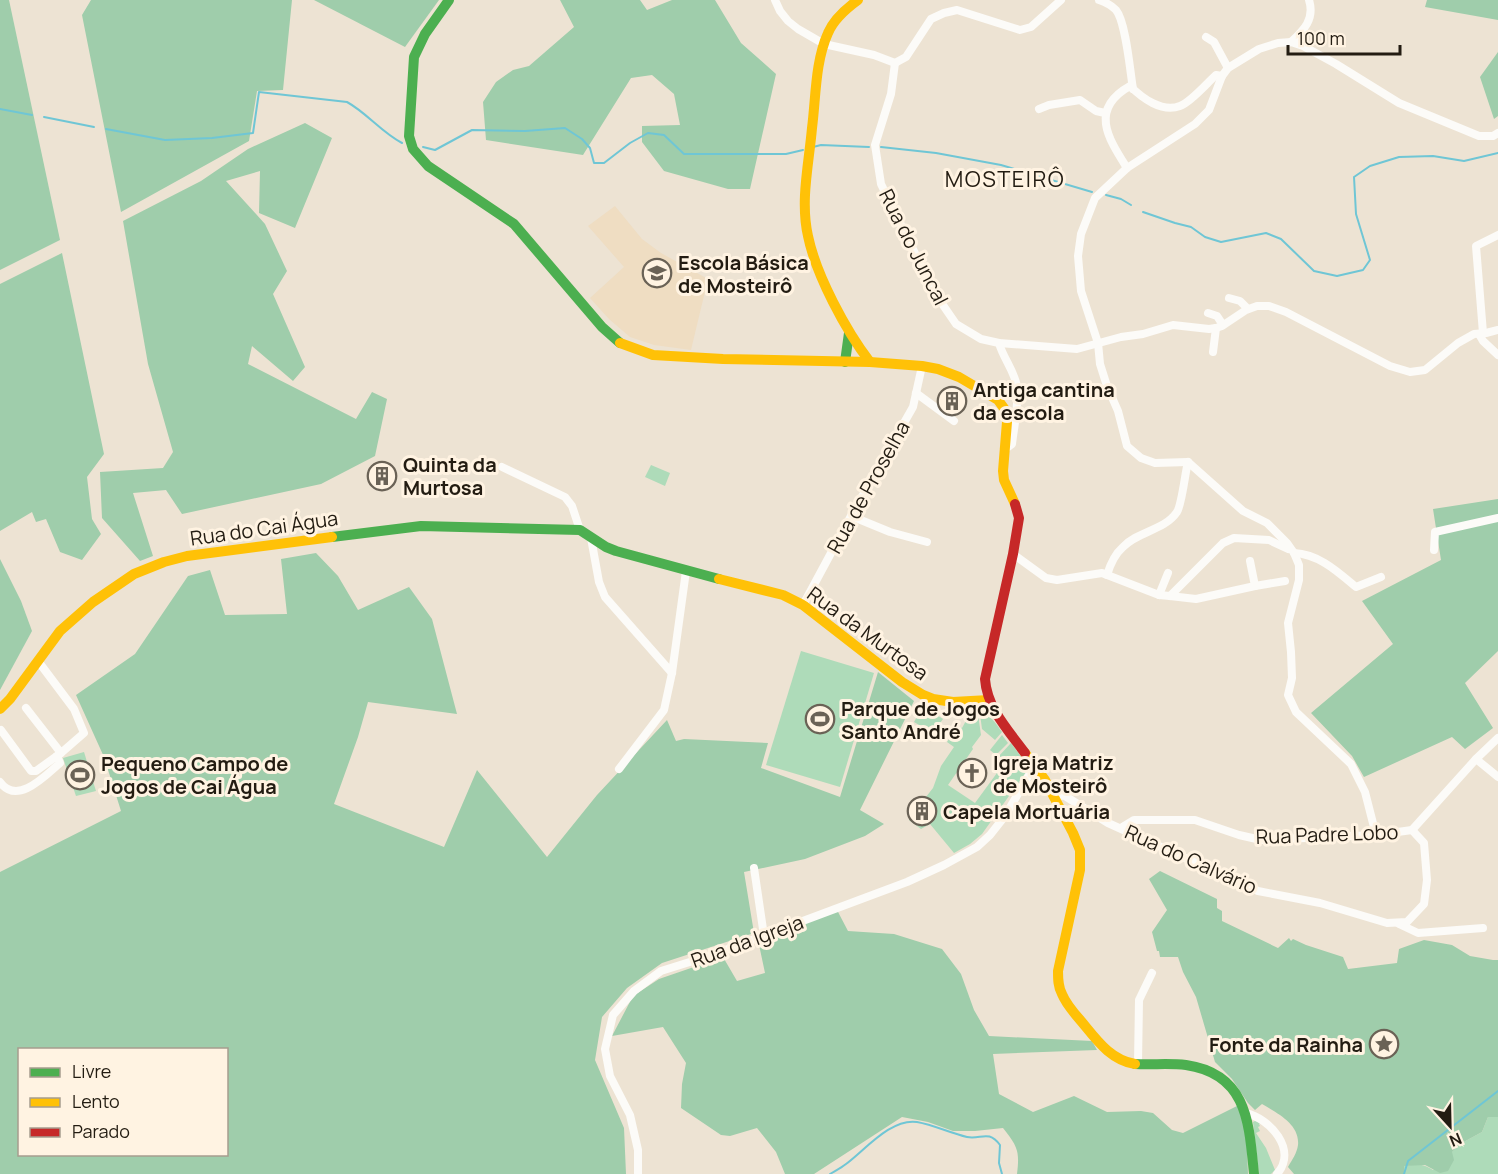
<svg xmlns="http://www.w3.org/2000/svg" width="1498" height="1174" font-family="Manrope,sans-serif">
	<rect width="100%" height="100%" fill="#ede3d3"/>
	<path fill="#efddc2" d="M615 206 642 239 661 253 708 279 691 350 654 345 630 337 609 319 590 298 624 267 588 226Z"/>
	<g fill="#aedbb9">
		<path d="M651 465 670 473 665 486 645 477Z"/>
		<path d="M801 651 874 673 840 787 766 765Z"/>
		<path d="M923 706 943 719 933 733 914 722Z"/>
		<path d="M978 714 981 735 972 747 973 749 948 785 975 803 1005 762 998 757 1011 743 1025 762 1026 772 982 834 970 844 954 853 930 824 921 829 909 820 913 814 921 821 930 808 922 802 933 788 941 766 954 747 947 742 957 726 962 728 968 717Z"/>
		<path d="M980 714C991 714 996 724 1002 732L995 740 982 729Z"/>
		<path d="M1002 735 1008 743 996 755 990 750Z"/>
		<path d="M84 752 96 791 76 796 63 758Z"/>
		<path d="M1488 1117H1498V1174H1404V1166C1417 1164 1422 1163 1433 1170L1460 1144 1482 1132Z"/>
		<path d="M1255 1121 1262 1122 1259 1124 1260 1126 1258 1127 1260 1131 1256 1133 1266 1148 1275 1170 1271 1174H1259L1253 1122Z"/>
	</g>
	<g fill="#9fcdab" fill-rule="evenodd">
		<path d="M0 0H9L60 240 0 270Z"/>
		<path d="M91 0H292L283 90 257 91 249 141 121 212 82 15Z"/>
		<path d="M314 0H439L405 47Z"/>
		<path d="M560 0H640L647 10 672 0H715L741 43 776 74 750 189H728L664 171 642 142V126L680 125 674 94 652 75 631 78 583 155 486 140 483 102 496 82 513 70 529 66 574 27Z"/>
		<path d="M1427 0H1498V20L1425 7Z"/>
		<path d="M1498 52V116L1494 119 1480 77Z"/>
		<path d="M305 123 332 138 295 228 259 213 260 171 226 181 265 224 287 271 273 294 305 367 293 381 252 346 248 364 356 419 372 392 387 399 375 456 321 484 182 514 166 490 133 493 153 556 140 561 102 518 100 472 163 468 173 452 148 364 123 221 201 181 248 149Z"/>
		<path d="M62 253 104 454 87 477 92 519 101 534 82 560 60 552 46 519 36 522 32 512 0 531V284Z"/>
		<path d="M1498 499V651L1465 683 1493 728 1465 749 1452 737 1364 777 1352 756 1311 713 1393 644 1362 601 1441 560 1433 509Z"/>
		<path d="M316 553 338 576 358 610 409 587 432 619 457 714 368 702 358 737 334 804 444 847 477 770 547 857 597 795 667 720 676 741 684 739 768 743 761 768 840 797 878 672 914 701 860 810 884 824 865 836 805 859 744 872 754 933 662 963 627 988 602 1017 595 1060 624 1128 626 1174H0V872L121 811 104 757 76 695 135 654 188 576 210 570 225 615 287 614 281 559ZM20 1050H226V1154H20Z"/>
		<path d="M0 559 21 601 32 631 0 690Z"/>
		<path d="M1160 871 1217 899V908L1222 911V921L1278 948 1289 938 1291 941 1293 939 1306 945 1343 957 1348 969 1397 963 1399 949 1424 940 1452 945 1470 956 1493 960H1498V1117H1488L1482 1132 1460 1144 1452 1152 1454 1160 1448 1171 1440 1173 1425 1165 1404 1166V1174H1294L1288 1167C1292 1160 1297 1153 1298 1145 1300 1124 1277 1113 1262 1104L1255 1110 1248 1103 1232 1079 1215 1062 1196 997 1183 972 1178 957H1160L1159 951H1157L1152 932 1167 910 1149 879Z"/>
		<path d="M837 910 848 931 894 934 942 949 961 974 974 1010 989 1036 1092 1041 1097 1050 993 1054 999 1094 1033 1112 1074 1096 1107 1112 1141 1111 1153 1113 1172 1130 1183 1133 1237 1106 1246 1122 1248 1174H1017C1020 1150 1017 1146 1003 1128L975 1131H953L928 1122 902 1117 814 1174H785L776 1152 757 1128 730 1136 721 1135 681 1108 682 1084 686 1063 663 1027 612 1036 633 996 659 979 723 957 737 981 765 973 758 940Z"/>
	</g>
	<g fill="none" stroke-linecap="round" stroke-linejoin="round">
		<g stroke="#6fc6d5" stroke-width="2">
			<path d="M0 109 32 115"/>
			<path d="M44 117 94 127"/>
			<path d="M106 129 165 140 212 138 253 133 259 92 347 102C367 113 381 132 402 143"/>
			<path d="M423 147 435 150 472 130 525 131 565 128 582 139 590 148 594 163H604L630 143 648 133 664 135 684 154H786L803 150"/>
			<path d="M813 147 821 145 869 147"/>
			<path d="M881 147 936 153 1001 165 1092 192"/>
			<path d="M1106 195 1121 199 1131 205"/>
			<path d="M1143 212 1175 223 1191 227 1205 237 1221 242 1266 233 1281 239 1314 271 1337 276 1363 270 1370 260 1356 214 1354 177 1370 166 1399 157 1433 156 1464 161 1498 153"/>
			<path d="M830 1174C835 1171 841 1168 846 1164 865 1150 891 1118 917 1122 934 1125 950 1133 967 1137 981 1140 988 1129 1000 1145L999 1163 1002 1174"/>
			<path d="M1404 1174 1408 1161 1498 1091"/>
		</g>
		<g stroke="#fcfbf8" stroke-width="8">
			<path d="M775 0 780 11 788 21 798 29 824 44 874 55 895 63"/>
			<path d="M1099 0C1105 2 1111 5 1116 10 1126 22 1130 71 1133 89"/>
			<path d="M1206 37 1214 42 1228 68"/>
			<path d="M1291 42C1304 30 1315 19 1309 0"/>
			<path d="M895 63 891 94 875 145 881 184 934 292 956 324 981 339 999 343 1077 349 1121 337 1143 334 1173 325 1209 329 1216 328 1222 326 1246 310 1257 306H1269L1286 312 1390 366 1410 372 1425 370 1458 343 1474 334 1486 333 1498 330"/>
			<path d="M895 63 906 57 931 19 944 13 957 10 1020 30 1031 27 1061 0"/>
			<path d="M1039 109 1049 105 1080 100 1096 111 1105 113"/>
			<path d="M1127 168C1108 138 1089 109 1130 86 1142 98 1162 113 1180 106 1191 102 1207 83 1216 75L1222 76"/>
			<path d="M1229 298 1240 301 1248 309"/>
			<path d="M1208 313 1217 316 1223 325"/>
			<path d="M1483 333 1476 246 1498 235"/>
			<path d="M1479 334 1483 341 1498 355"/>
			<path d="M999 343C1003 358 1015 372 1017 387 1019 405 1014 426 1012 444L1004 450"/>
			<path d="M1213 352 1216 328"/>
			<path d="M916 393 954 421"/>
			<path d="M1188 462 1155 463 1141 458 1127 446 1118 411 1107 386 1100 364 1098 343 1081 291 1078 256 1081 234 1095 198 1127 168 1195 124 1209 110 1222 76 1228 68 1259 49 1278 43 1291 42 1303 46 1336 64 1399 103 1479 136H1493L1498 133"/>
			<path d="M1188 462 1243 511 1267 523 1287 543 1294 553 1299 565V580L1288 623 1291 652 1292 678 1288 695 1296 712 1351 764 1365 792 1376 835"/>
			<path d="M502 467 565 497 572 506 580 530"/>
			<path d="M851 516 890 532 927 542"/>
			<path d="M591 538 599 582 605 597 672 673"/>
			<path d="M1434 550 1435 532 1498 518"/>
			<path d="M1294 553C1319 554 1338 572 1356 587L1381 577"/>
			<path d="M1013 554 1046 578 1057 580 1102 573 1159 595 1170 596 1196 599 1255 586 1250 561"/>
			<path d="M1107 575C1110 565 1115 554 1123 547 1138 531 1164 531 1177 512 1182 504 1185 473 1188 462"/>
			<path d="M1255 586 1285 581"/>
			<path d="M1159 595 1168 573"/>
			<path d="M1170 596 1223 543 1234 538 1269 540 1288 549"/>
			<path d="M803 605 851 516 913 407 922 366"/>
			<path d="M26 708 61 753"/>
			<path d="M1 730 31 771H36L61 753 84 733 74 709 38 661"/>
			<path d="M1476 759 1498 777"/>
			<path d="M619 769 664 710 672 673 686 571"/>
			<path d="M0 782C17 806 45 776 60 763L57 756"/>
			<path d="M1021 789 1045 780"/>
			<path d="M1055 795 1065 796 1108 823 1258 891 1320 903 1387 923 1407 922 1424 904 1427 880 1424 843 1412 830"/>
			<path d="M1121 828 1134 820H1195L1239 835 1261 840 1376 835 1412 830 1476 759 1498 738"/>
			<path d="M754 868 764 936"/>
			<path d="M1399 924 1418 933 1483 928"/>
			<path d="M1138 1064 1139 1000 1152 973"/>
			<path d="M1245 1113C1270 1118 1298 1150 1277 1174"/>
			<path d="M638 1174V1150L630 1115 610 1076 605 1049 613 1015 634 991 661 971 712 955 907 882 944 865 977 847 990 835 1005 816 1029 775 1038 769"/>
		</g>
		<g stroke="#4caf50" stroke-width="10">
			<path d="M449 0 425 34 414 57 409 136 413 149 428 166 514 224 602 327 620 343"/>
			<path d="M845 362 849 333"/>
			<path d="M332 537 421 526 580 530 606 547 616 551 719 579"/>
			<path d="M1135 1064C1152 1065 1169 1063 1186 1065 1248 1074 1249 1124 1254 1174"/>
		</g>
		<g stroke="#ffc107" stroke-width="10">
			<path d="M858 0C847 8 833 21 828 33 815 62 816 97 812 128 809 163 800 201 808 236 816 275 846 331 870 362"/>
			<path d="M620 343 653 355 723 359 870 362 922 366 938 369 959 377 998 400 1006 411 1007 422 1003 471 1004 480 1015 504"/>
			<path d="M719 579 783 595 803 605 902 682 923 695 933 699 953 702 989 700"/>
			<path d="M0 709 10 699 60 631 93 602 134 574 164 562 187 556 332 537"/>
			<path d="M1025 753 1045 780 1073 833 1080 850V870L1058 971C1058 979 1058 987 1062 994 1066 1004 1074 1013 1081 1021 1096 1039 1110 1060 1135 1064"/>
		</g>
		<path stroke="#c62828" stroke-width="10" d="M1015 504 1019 518 1013 554 985 679C987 708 1008 730 1025 753"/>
	</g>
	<defs>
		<g id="school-ring" transform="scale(1.5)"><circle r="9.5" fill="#fff3e2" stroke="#6a6256" stroke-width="1.5"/><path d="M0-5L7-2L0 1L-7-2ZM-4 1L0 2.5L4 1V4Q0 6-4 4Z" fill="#6a6256"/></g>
		<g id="building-ring" transform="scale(1.5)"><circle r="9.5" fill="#fff3e2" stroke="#6a6256" stroke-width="1.5"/><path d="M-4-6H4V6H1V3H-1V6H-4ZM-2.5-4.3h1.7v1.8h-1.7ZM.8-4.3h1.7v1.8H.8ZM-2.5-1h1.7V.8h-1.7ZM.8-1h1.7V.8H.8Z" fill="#6a6256"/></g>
		<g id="stadium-ring" transform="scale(1.5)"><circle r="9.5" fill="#fff3e2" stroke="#6a6256" stroke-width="1.5"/><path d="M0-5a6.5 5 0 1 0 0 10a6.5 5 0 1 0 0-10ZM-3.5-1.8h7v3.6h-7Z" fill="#6a6256"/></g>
		<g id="church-ring" transform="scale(1.5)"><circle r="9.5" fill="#fff3e2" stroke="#6a6256" stroke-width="1.5"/><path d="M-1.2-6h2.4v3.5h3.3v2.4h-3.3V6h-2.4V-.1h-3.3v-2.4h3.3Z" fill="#6a6256"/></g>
		<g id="sight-ring" transform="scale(1.5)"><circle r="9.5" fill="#fff3e2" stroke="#6a6256" stroke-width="1.5"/><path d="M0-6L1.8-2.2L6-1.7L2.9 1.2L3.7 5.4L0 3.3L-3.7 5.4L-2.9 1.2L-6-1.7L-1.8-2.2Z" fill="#6a6256"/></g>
	</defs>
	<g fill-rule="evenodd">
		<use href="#school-ring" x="657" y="273"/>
		<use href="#building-ring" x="952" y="401"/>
		<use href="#building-ring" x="382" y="476"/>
		<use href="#stadium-ring" x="820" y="719"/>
		<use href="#church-ring" x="972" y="773"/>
		<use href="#stadium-ring" x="80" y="775"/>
		<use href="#building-ring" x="922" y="811"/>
		<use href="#sight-ring" x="1384" y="1044"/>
	</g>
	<g text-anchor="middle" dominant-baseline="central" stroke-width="6" stroke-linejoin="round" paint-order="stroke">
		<g font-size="20" fill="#231c12" stroke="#fff3e2">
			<text transform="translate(914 247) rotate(63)">Rua do Juncal</text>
			<text transform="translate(868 487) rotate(-61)">Rua de Proselha</text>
			<text transform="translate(264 528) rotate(-8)">Rua do Cai Água</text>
			<text transform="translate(868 633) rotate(36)">Rua da Murtosa</text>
			<text transform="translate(1327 834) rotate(-2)">Rua Padre Lobo</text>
			<text transform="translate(1191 859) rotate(24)">Rua do Calvário</text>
			<text transform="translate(747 941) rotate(-20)">Rua da Igreja</text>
		</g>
		<g font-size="20" font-weight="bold" fill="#231c12" stroke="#fff3e2" text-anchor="start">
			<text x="678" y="262">Escola Básica<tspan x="678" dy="23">de Mosteirô</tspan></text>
			<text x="973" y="389">Antiga cantina<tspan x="973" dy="23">da escola</tspan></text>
			<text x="403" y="464">Quinta da<tspan x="403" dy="23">Murtosa</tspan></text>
			<text x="841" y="708">Parque de Jogos<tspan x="841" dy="23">Santo André</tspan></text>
			<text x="993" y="762">Igreja Matriz<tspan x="993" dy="23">de Mosteirô</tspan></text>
			<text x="101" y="763">Pequeno Campo de<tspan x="101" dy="23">Jogos de Cai Água</tspan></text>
			<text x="943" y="811">Capela Mortuária</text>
			<text x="1363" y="1044" text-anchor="end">Fonte da Rainha</text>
		</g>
		<g font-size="22" letter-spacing="1.5" fill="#231c12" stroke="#fff3e2">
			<text x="1005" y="179">MOSTEIRÔ</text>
		</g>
	</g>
	<rect x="18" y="1048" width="210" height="108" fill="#fff3e2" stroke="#a79d8f" stroke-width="1.5"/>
	<rect x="30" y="1068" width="30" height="9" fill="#4caf50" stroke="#a79d8f" stroke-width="1.5"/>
	<text x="72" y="1078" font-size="18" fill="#231c12">Livre</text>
	<rect x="30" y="1098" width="30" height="9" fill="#ffc107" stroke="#a79d8f" stroke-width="1.5"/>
	<text x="72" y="1108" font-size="18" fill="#231c12">Lento</text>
	<rect x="30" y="1128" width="30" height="9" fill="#c62828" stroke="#a79d8f" stroke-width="1.5"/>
	<text x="72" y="1138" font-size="18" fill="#231c12">Parado</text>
	<g transform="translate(1450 1126) rotate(158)" stroke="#fff3e2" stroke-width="4.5" paint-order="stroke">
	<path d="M0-4.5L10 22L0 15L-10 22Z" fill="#231c12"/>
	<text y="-9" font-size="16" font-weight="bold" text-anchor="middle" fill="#231c12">N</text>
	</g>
	<path d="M1288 45v9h112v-9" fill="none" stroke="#231c12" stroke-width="3"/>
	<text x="1297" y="45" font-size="18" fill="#231c12" stroke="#fff3e2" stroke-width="4.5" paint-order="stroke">100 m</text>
</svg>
